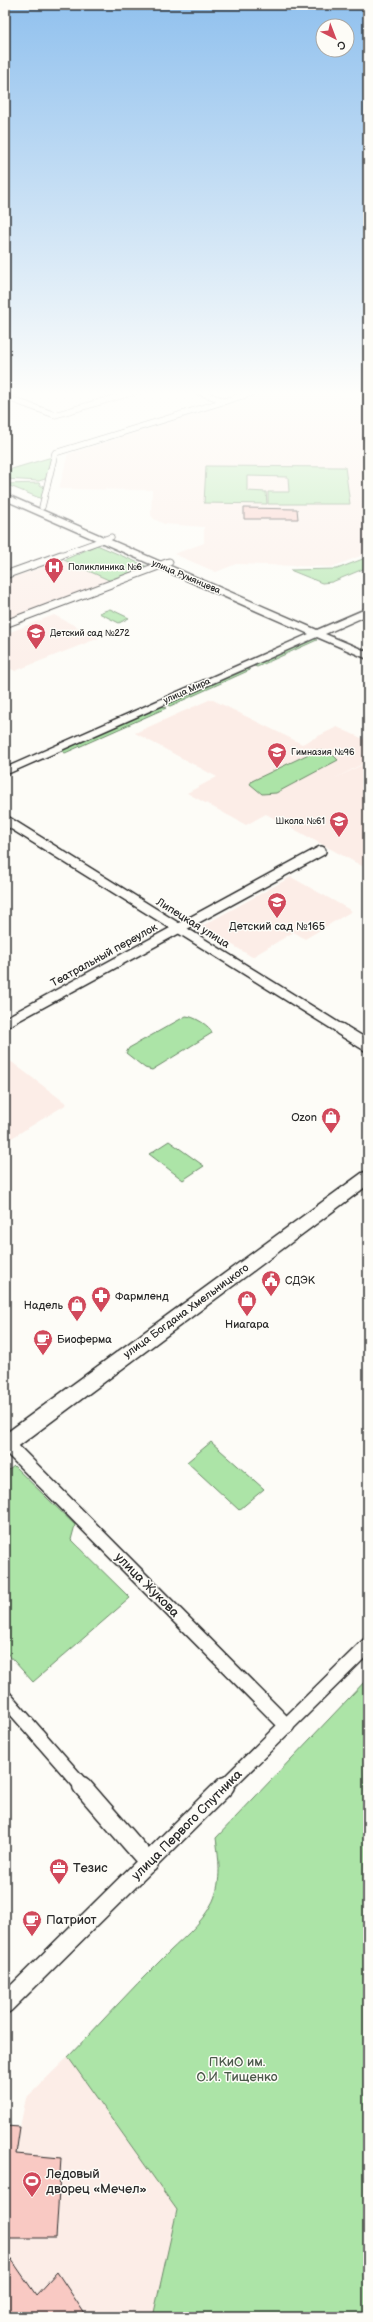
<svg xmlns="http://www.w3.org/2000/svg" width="373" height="2322" font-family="'Balsamiq Sans',sans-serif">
	<rect width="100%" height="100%" fill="#fdfcf7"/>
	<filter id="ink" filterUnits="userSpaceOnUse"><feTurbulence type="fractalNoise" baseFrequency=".025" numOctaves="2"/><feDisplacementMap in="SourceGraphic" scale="8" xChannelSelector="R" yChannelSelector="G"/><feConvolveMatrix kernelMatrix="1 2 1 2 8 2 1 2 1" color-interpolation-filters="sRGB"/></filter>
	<g filter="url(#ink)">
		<g fill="#fcede7" fill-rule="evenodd">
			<path d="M274 390H326L368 403V553L332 567 236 564 216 572 174 554 204 543V527L164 524 154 519 151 515 152 490 59 489 68 454ZM206 466 345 467 268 504 289 492 288 477 247 476V492Z"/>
			<path d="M64 560 111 581 5 620V580Z"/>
			<path d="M54 615 99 638 15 671 5 666V634Z"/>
			<path d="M211 699 302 744 337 727 368 741V761L332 780 364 764 368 765V862L362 866 266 814 246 825 187 793 217 777 135 733Z"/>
			<path d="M291 877 352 911 305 939 294 932 252 957 202 926Z"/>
			<path d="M5 1057 67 1104 5 1142Z"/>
			<path d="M68 2057 178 2210 153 2317H5V2126L20 2127 26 2098Z"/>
		</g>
		<g fill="#ace4a7" stroke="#6c8869">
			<path d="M52 457 48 478 39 481 5 479V471Z"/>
			<path d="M206 466 345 467 350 504H268V492H289L288 477 247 476V491L266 492 267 504 204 503Z"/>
			<path d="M39 483 41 486H47L42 499 5 484Z"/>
			<path d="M97 545 148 567 111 581 64 560Z"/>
			<path d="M368 557V567L332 582 322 583 290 570 337 569Z"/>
			<path d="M110 609 129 618 119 623 99 613Z"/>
			<path d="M312 638 317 640 257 667 251 665Z"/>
			<path d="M245 668 250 670 170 706 165 704Z"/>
			<path d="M161 706 166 708 65 753 60 750Z"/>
			<path d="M317 750 331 753 338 760 276 793 262 794 250 784 252 781Z"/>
			<path d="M186 1016C193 1016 211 1026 212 1033L152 1070 145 1068 126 1053 129 1048Z"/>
			<path d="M169 1141 204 1166 183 1180 149 1154Z"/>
			<path d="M211 1442 264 1489 239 1510 187 1462Z"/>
			<path d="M14 1466 75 1525 71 1540 130 1598 33 1682 5 1651V1473Z"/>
			<path d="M368 1678V2317H153L177 2210 68 2057C99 2025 129 1991 161 1960 180 1940 201 1926 213 1901 222 1880 219 1859 216 1838Z"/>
		</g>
		<g fill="#f9c9c3" stroke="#2b2b2b">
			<path d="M244 508 297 509 298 519H244Z"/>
			<path d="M5 2126 20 2127 16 2154 61 2158 56 2238H5Z"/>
			<path d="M5 2250 36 2295 57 2272 87 2317H5Z"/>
		</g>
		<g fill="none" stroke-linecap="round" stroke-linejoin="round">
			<g stroke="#2b2b2b" stroke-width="7">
				<g id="minor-far5">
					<path d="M193 390 225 401"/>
					<path d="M5 395 22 390"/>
					<path d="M5 397 55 415 141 390"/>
					<path d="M42 507 55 453 261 390"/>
					<path d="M58 556 111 537"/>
				</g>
			</g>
			<g stroke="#2b2b2b" stroke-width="9">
				<g id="minor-far4">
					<path d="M5 575 61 555"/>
					<path d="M5 624 169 562"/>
				</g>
			</g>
			<g stroke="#2b2b2b" stroke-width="12">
				<g id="minor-far3">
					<path d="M5 820 342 1030"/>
					<path d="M5 1023 321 851"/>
				</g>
			</g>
			<g stroke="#2b2b2b" stroke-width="14">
				<path id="minor-far2" d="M340 1029 368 1046"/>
			</g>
			<g stroke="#2b2b2b" stroke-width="17">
				<g id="minor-far1">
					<path d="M7 1444 287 1726"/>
					<path d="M5 1698 83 1787"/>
					<path d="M224 1787 368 1645"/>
				</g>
			</g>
			<g stroke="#2b2b2b" stroke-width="21">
				<g id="minor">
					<path d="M82 1786 149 1863"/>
					<path d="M5 2004 225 1786"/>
				</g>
			</g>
			<g stroke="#2b2b2b" stroke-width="3">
				<g id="secondary">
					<path d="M5 494 317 630 368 608V615L325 634 368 652V659L317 637 5 775V768L309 634 5 500Z"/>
					<path d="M368 1171V1185L12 1451 5 1453V1434L362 1173Z"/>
				</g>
			</g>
			<use href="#minor-far5" stroke="#fdfcf7" stroke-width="5.5"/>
			<use href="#minor-far4" stroke="#fdfcf7" stroke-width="7"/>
			<use href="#minor-far3" stroke="#fdfcf7" stroke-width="9"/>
			<use href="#minor-far2" stroke="#fdfcf7" stroke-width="11"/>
			<use href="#minor-far1" stroke="#fdfcf7" stroke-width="14"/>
			<use href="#minor" stroke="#fdfcf7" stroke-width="18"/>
			<use href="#secondary" fill="#fdfcf7" fill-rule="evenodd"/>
		</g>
	</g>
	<linearGradient id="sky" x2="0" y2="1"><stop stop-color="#91c1ee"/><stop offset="0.55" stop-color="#fefefb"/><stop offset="1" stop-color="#fefefb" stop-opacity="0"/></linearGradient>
	<rect width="373" height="715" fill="url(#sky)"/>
	<defs>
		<g id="hospital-pin" transform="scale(1)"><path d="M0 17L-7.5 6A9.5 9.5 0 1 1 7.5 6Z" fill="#d1495b" stroke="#fdfcf7"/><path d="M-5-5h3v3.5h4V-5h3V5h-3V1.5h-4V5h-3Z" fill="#fff"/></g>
		<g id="school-pin" transform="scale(1)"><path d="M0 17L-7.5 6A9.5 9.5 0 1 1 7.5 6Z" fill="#d1495b" stroke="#fdfcf7"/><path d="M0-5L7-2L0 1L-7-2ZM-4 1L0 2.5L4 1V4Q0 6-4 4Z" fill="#fff"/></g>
		<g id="shop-pin" transform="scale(1)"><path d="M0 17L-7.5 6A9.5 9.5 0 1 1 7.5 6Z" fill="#d1495b" stroke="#fdfcf7"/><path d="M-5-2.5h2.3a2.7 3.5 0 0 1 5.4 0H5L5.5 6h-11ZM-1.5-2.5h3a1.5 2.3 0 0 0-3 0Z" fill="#fff"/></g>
		<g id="civic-pin" transform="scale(1)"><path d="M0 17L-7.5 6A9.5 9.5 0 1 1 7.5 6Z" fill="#d1495b" stroke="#fdfcf7"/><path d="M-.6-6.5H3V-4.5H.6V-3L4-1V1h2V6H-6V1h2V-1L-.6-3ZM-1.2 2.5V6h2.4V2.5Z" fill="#fff"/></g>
		<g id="pharmacy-pin" transform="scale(1)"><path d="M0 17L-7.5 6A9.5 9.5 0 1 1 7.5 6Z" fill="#d1495b" stroke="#fdfcf7"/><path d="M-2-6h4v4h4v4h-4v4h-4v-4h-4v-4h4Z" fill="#fff"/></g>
		<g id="cafe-pin" transform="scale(1)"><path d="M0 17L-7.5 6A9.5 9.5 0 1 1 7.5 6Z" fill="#d1495b" stroke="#fdfcf7"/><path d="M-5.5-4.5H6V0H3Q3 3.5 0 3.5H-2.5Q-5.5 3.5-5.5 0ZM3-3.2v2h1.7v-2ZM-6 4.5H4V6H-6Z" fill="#fff"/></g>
		<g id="office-pin" transform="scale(1)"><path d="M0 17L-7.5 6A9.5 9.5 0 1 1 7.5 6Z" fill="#d1495b" stroke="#fdfcf7"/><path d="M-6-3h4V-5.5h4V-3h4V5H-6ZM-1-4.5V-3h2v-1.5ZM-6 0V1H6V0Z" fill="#fff"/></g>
		<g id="stadium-pin" transform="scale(1)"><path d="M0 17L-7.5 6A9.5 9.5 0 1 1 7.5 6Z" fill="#d1495b" stroke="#fdfcf7"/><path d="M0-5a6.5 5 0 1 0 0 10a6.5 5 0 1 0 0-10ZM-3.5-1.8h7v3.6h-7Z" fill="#fff"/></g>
	</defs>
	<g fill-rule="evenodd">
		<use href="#hospital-pin" x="54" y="567"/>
		<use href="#school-pin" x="36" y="633"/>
		<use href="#school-pin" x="277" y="752"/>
		<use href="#school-pin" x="339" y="821"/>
		<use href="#school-pin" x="277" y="902"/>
		<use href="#shop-pin" x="331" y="1117"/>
		<use href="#civic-pin" x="271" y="1280"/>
		<use href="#pharmacy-pin" x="101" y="1296"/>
		<use href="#shop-pin" x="247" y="1300"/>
		<use href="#shop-pin" x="77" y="1305"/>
		<use href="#cafe-pin" x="43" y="1339"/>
		<use href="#office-pin" x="59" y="1868"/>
		<use href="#cafe-pin" x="32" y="1920"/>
		<use href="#stadium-pin" x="32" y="2181"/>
	</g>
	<g text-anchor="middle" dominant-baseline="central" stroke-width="3" stroke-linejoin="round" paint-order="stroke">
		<g font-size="9" fill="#2b2b2b" stroke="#fdfcf7" text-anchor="start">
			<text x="68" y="567">Поликлиника №6</text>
			<text x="50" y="633">Детский сад №272</text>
			<text x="291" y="752">Гимназия №96</text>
			<text x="325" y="821" text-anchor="end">Школа №61</text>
		</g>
		<g font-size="9" fill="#2b2b2b" stroke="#fdfcf7">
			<text transform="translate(186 577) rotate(23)">улица Румянцева</text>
			<text transform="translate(187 691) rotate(-24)">улица Мира</text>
		</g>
		<g font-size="11" fill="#2b2b2b" stroke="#fdfcf7">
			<text transform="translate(193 923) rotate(32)">Липецкая улица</text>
			<text transform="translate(104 955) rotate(-29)">Театральный переулок</text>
			<text transform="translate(186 1311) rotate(-36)">улица Богдана Хмельницкого</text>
		</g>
		<g font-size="11" fill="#2b2b2b" stroke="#fdfcf7" text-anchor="start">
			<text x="277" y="926" text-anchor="middle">Детский сад №165</text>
			<text x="317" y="1117" text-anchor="end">Ozon</text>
			<text x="285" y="1280">СДЭК</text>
			<text x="115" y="1296">Фармленд</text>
			<text x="63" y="1305" text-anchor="end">Надель</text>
			<text x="247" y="1324" text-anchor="middle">Ниагара</text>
			<text x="57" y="1339">Биоферма</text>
		</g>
		<g font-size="13" fill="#2b2b2b" stroke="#fdfcf7">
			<text transform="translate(147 1585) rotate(45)">улица Жукова</text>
			<text transform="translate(187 1825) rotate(-45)">улица Первого Спутника</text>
		</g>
		<g font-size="13" fill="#2b2b2b" stroke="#fdfcf7" text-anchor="start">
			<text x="73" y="1868">Тезис</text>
			<text x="46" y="1920">Патриот</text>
			<text x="46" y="2174">Ледовый<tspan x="46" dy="15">дворец «Мечел»</tspan></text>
		</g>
		<g font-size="13" fill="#4b594a" stroke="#fdfcf7">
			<text x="237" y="2062">ПКиО им.<tspan x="237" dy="15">О.И. Тищенко</tspan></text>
		</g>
	</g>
	<rect width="373" height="2322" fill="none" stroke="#fdfcf7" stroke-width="20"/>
	<rect x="10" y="10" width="353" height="2302" fill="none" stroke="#2b2b2b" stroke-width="1.5" filter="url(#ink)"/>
	<g transform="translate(335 38) rotate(138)"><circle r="19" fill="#fdfcf7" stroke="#a9a8a5"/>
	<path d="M0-3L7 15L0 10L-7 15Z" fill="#d1495b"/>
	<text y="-6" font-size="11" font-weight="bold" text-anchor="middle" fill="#2b2b2b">С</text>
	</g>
</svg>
